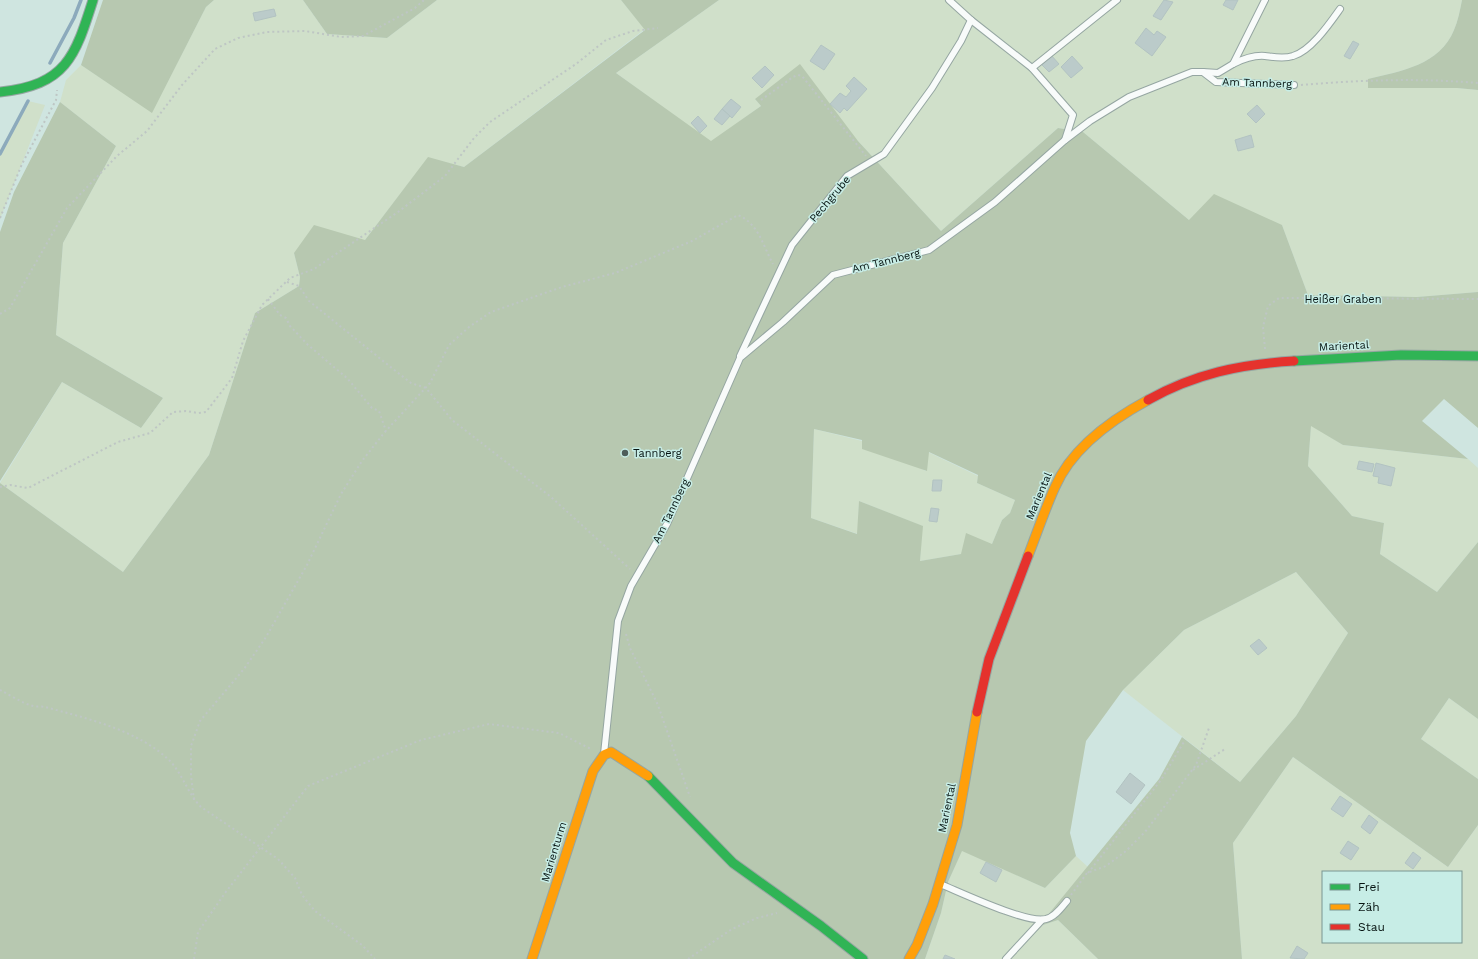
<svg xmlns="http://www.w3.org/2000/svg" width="1478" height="959" font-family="'Work Sans',sans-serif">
	<rect width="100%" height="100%" fill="#cfe5e0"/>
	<g fill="#d0e0ca" fill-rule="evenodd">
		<path d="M214 0H303L327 34 387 38 437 0H621L645 29 464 167 428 158 365 240 294 253 300 277 299 286 255 313 209 455 123 572 0 483 62 382 141 428 163 398 56 335 63 243 116 146 60 102 66 80 81 65 152 112 206 7Z"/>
		<path d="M719 0H1462C1460 10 1458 21 1454 30 1440 65 1401 71 1368 79V87L1457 88 1478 90V292L1417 297 1308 295 1282 225 1189 220 1083 132 1058 128 941 231 858 141 755 99 761 106 711 142 616 73Z"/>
		<path d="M28 101 45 105 0 219V150Z"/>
		<path d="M1311 425 1343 445 1468 459 1478 468V542L1437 592 1380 554 1384 523 1352 516 1308 466Z"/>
		<path d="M814 429 862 441 926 471 928 452 978 476 977 483 1015 500 1010 513 1002 520 992 544 961 554 920 561 922 526 859 501 858 534 811 518Z"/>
		<path d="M1296 572 1348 633 1296 716 1240 782 1123 690 1184 630Z"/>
		<path d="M1449 698 1478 719V779L1421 739Z"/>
		<path d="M1293 757 1448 867 1478 825V959H1242L1233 843ZM1323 872H1461V942H1323Z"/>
		<path d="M962 850 1045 888 1076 856 1088 867 1047 916 1043 925 1058 920 1098 959H925L941 913 948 882Z"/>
	</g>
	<g fill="#b7c8b0" fill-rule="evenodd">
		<path d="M103 0H214L206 7 152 113 81 65Z"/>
		<path d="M303 0H437L387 38 327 34Z"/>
		<path d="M621 0H719L616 73 711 141 761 106 755 99 800 64 858 141 941 231 1058 128 1083 132 1189 220 1214 194 1282 225 1308 295 1417 297 1478 292V428L1444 399 1422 421 1468 459 1343 445 1311 426 1308 466 1352 516 1384 523 1380 554 1437 592 1478 542V719L1449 698 1421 739 1478 779V825L1448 867 1293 757 1233 843 1242 959H1098L1058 920 1043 925 1047 916 1159 779 1182 737 1240 782 1296 716 1348 633 1296 572 1184 630 1123 690 1086 741 1070 833 1076 856 1045 888 962 851 948 882 941 913 925 959H0V483L123 572 209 455 255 313 299 286 300 277 294 253 314 225 365 240 428 157 464 167 645 30ZM814 429 862 440V449L927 471 929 452 978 475 977 483 1015 500 1010 513 1002 520 992 544 966 533 961 554 920 561 923 526 859 501 857 534 811 518Z"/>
		<path d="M1462 0H1478V90L1457 88H1368V79C1401 71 1440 65 1454 30 1458 21 1460 10 1462 0Z"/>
		<path d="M60 102 116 146 63 243 56 335 163 398 141 428 62 382 0 481V232L14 192Z"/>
	</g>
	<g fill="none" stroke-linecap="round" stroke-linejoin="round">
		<g stroke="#8caabc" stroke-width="3.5">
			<path d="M50 63 74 18 81 0"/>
			<path d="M0 154 28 101"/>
		</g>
	</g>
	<g fill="#bbcbca" stroke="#b2c3c2">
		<path d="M1164 0 1173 2 1161 20 1153 16Z"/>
		<path d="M1226 0H1238L1233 10 1223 5Z"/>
		<path d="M274 9 276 16 255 21 253 13Z"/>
		<path d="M1146 28 1154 35 1157 31 1166 37 1152 56 1135 43Z"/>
		<path d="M1353 41 1359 44 1350 59 1344 56Z"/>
		<path d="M821 45 835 54 824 70 810 61Z"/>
		<path d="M1051 55 1059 64 1049 72 1041 64Z"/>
		<path d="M1072 56 1083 68 1071 78 1061 67Z"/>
		<path d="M765 66 774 75 762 88 752 78Z"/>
		<path d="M854 77 867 89 847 111 844 108 840 113 830 104 840 93 846 97 851 91 846 86Z"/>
		<path d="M731 99 741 107 732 118 722 109Z"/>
		<path d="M1257 105 1265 114 1256 123 1247 114Z"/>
		<path d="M722 109 730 116 722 125 714 119Z"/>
		<path d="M698 116 707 126 700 133 691 123Z"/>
		<path d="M1251 135 1254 147 1238 151 1235 140Z"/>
		<path d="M1359 461 1374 464 1372 472 1357 469Z"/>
		<path d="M1376 463 1395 468 1391 486 1378 483 1379 477 1373 476Z"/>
		<path d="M933 480H942L941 491H932Z"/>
		<path d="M931 508 939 509 937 522 929 521Z"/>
		<path d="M1259 639 1267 648 1258 655 1250 646Z"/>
		<path d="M1130 773 1145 785 1131 804 1116 792Z"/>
		<path d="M1340 796 1352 804 1343 817 1331 809Z"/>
		<path d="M1369 815 1378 822 1370 834 1361 827Z"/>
		<path d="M1348 841 1359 848 1351 860 1340 853Z"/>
		<path d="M1413 852 1421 858 1413 869 1405 863Z"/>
		<path d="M986 862 1002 870 996 882 980 873Z"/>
		<path d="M1297 946 1308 953 1304 959 1290 958Z"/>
		<path d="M945 955 955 959H943Z"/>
	</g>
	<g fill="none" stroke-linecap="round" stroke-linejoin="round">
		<g stroke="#95a6a2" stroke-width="8">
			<g id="lane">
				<path d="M949 0 971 20 1032 68 1073 115 1065 140"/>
				<path d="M1233 64C1243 59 1254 55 1265 56 1274 57 1284 59 1293 56 1311 51 1330 23 1340 9"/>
				<path d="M1032 68 1117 0"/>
				<path d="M1203 72 1218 73 1233 64 1265 0"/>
				<path d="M740 356 792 245 847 176 884 154 932 88 961 41 971 20"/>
				<path d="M604 754 618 621 631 586 667 524 740 358 783 322 833 275 929 250 995 202 1065 140 1090 121 1129 97 1192 72H1203L1216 82 1294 85"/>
				<path d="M940 884C962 893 1027 924 1046 919 1055 917 1062 907 1067 901"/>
				<path d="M1006 959 1042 920"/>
			</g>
		</g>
		<g stroke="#95a6a2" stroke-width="11">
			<g id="fast">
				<path d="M0 92C66 85 75 57 93 0"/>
				<path d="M1294 361 1401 355 1478 356"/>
				<path d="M648 776 733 863 821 926 863 959"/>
			</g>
		</g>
		<g stroke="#95a6a2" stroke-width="11">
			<g id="slow">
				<path d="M1028 556C1037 533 1045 509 1055 487 1072 448 1111 420 1148 400"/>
				<path d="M532 959 593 771 604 755 611 752 648 776"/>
				<path d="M909 959 917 945 933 904 957 825 977 712"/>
			</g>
		</g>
		<g stroke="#95a6a2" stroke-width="11">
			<g id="jam">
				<path d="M1148 400C1194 374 1241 364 1294 361"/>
				<path d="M977 712 989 659 1028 556"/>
			</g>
		</g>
		<g stroke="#bec6c4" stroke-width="2" stroke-dasharray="2 3" stroke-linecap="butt">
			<path d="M1301 85C1360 80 1420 78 1478 83"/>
			<path d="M761 100 793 77 798 75 802 76 866 156"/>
			<path d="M0 218 22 164 56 100 57 90"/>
			<path d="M287 282 299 286 309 301 393 369 411 383 426 388 452 420 551 497 630 569"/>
			<path d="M268 299 280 315 286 318 290 326 308 345 347 378 372 408 379 411 386 431"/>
			<path d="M0 314 10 308 67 208 117 156 147 131 182 85 215 49 238 38 267 32 305 31 341 37 363 36 415 8 424 0"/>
			<path d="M1265 349 1263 327 1268 306 1279 298 1478 299"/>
			<path d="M0 487 10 485 28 488 118 442 150 433 173 412 186 411 198 413 206 412 232 378 243 341 262 305 290 278 314 269 398 212 445 176 474 138 490 122 576 64 606 40 633 31 658 28"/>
			<path d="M626 634 630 648 658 705 690 797"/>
			<path d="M0 690C10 695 22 703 33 706 37 707 41 706 45 707 86 718 140 731 170 761 183 775 188 794 201 807L278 859 295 878 302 895 315 911 362 945 375 959"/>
			<path d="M1193 770 1225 749"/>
			<path d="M194 800 191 776V746L200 721 244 669 266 637 307 565 341 494 362 461 384 433 430 383 449 345 469 327 491 312 562 287 615 273 692 241 738 215C759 224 763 246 773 264"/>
			<path d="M1088 873 1161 780 1185 740"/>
			<path d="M1071 895 1087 873 1106 866 1126 851 1145 832 1196 765 1209 728"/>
			<path d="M194 959 198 932 225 893 308 786 421 740 489 724 559 733 591 749"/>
			<path d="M688 959 732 929 757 918 777 913"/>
		</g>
		<use href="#lane" stroke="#f8fbfa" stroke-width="6"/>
		<use href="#fast" stroke="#30b455" stroke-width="9"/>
		<use href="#slow" stroke="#ff9f0a" stroke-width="9"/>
		<use href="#jam" stroke="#e5322d" stroke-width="9"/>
	</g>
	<circle fill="#4d5d5a" stroke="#c7ede6" stroke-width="1.5" cx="625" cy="453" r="4"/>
	<g text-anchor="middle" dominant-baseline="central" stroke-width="3" stroke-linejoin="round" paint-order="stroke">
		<g font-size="11" fill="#071412" stroke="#c7ede6">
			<text transform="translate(1257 83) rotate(2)">Am Tannberg</text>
			<text transform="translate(830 199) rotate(-50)">Pechgrube</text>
			<text transform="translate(886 261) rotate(-14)">Am Tannberg</text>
			<text x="1343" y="299">Heißer Graben</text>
			<text transform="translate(1344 346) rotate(-3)">Mariental</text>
			<text transform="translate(1039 496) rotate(-67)">Mariental</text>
			<text transform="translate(671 511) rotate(-64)">Am Tannberg</text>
			<text transform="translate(947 808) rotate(-78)">Mariental</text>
			<text transform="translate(554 852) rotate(-73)">Marienturm</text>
		</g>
		<g font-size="11" fill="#071412" stroke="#c7ede6" text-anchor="start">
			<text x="633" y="453">Tannberg</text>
		</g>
	</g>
	<rect x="1322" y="871" width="140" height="72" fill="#c7ede6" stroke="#7a9691"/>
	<rect x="1330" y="884" width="20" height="6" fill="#30b455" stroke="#7a9691"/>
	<text x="1358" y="891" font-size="12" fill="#071412">Frei</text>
	<rect x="1330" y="904" width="20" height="6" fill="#ff9f0a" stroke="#7a9691"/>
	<text x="1358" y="911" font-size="12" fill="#071412">Zäh</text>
	<rect x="1330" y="924" width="20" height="6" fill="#e5322d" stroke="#7a9691"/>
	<text x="1358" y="931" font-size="12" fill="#071412">Stau</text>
</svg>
